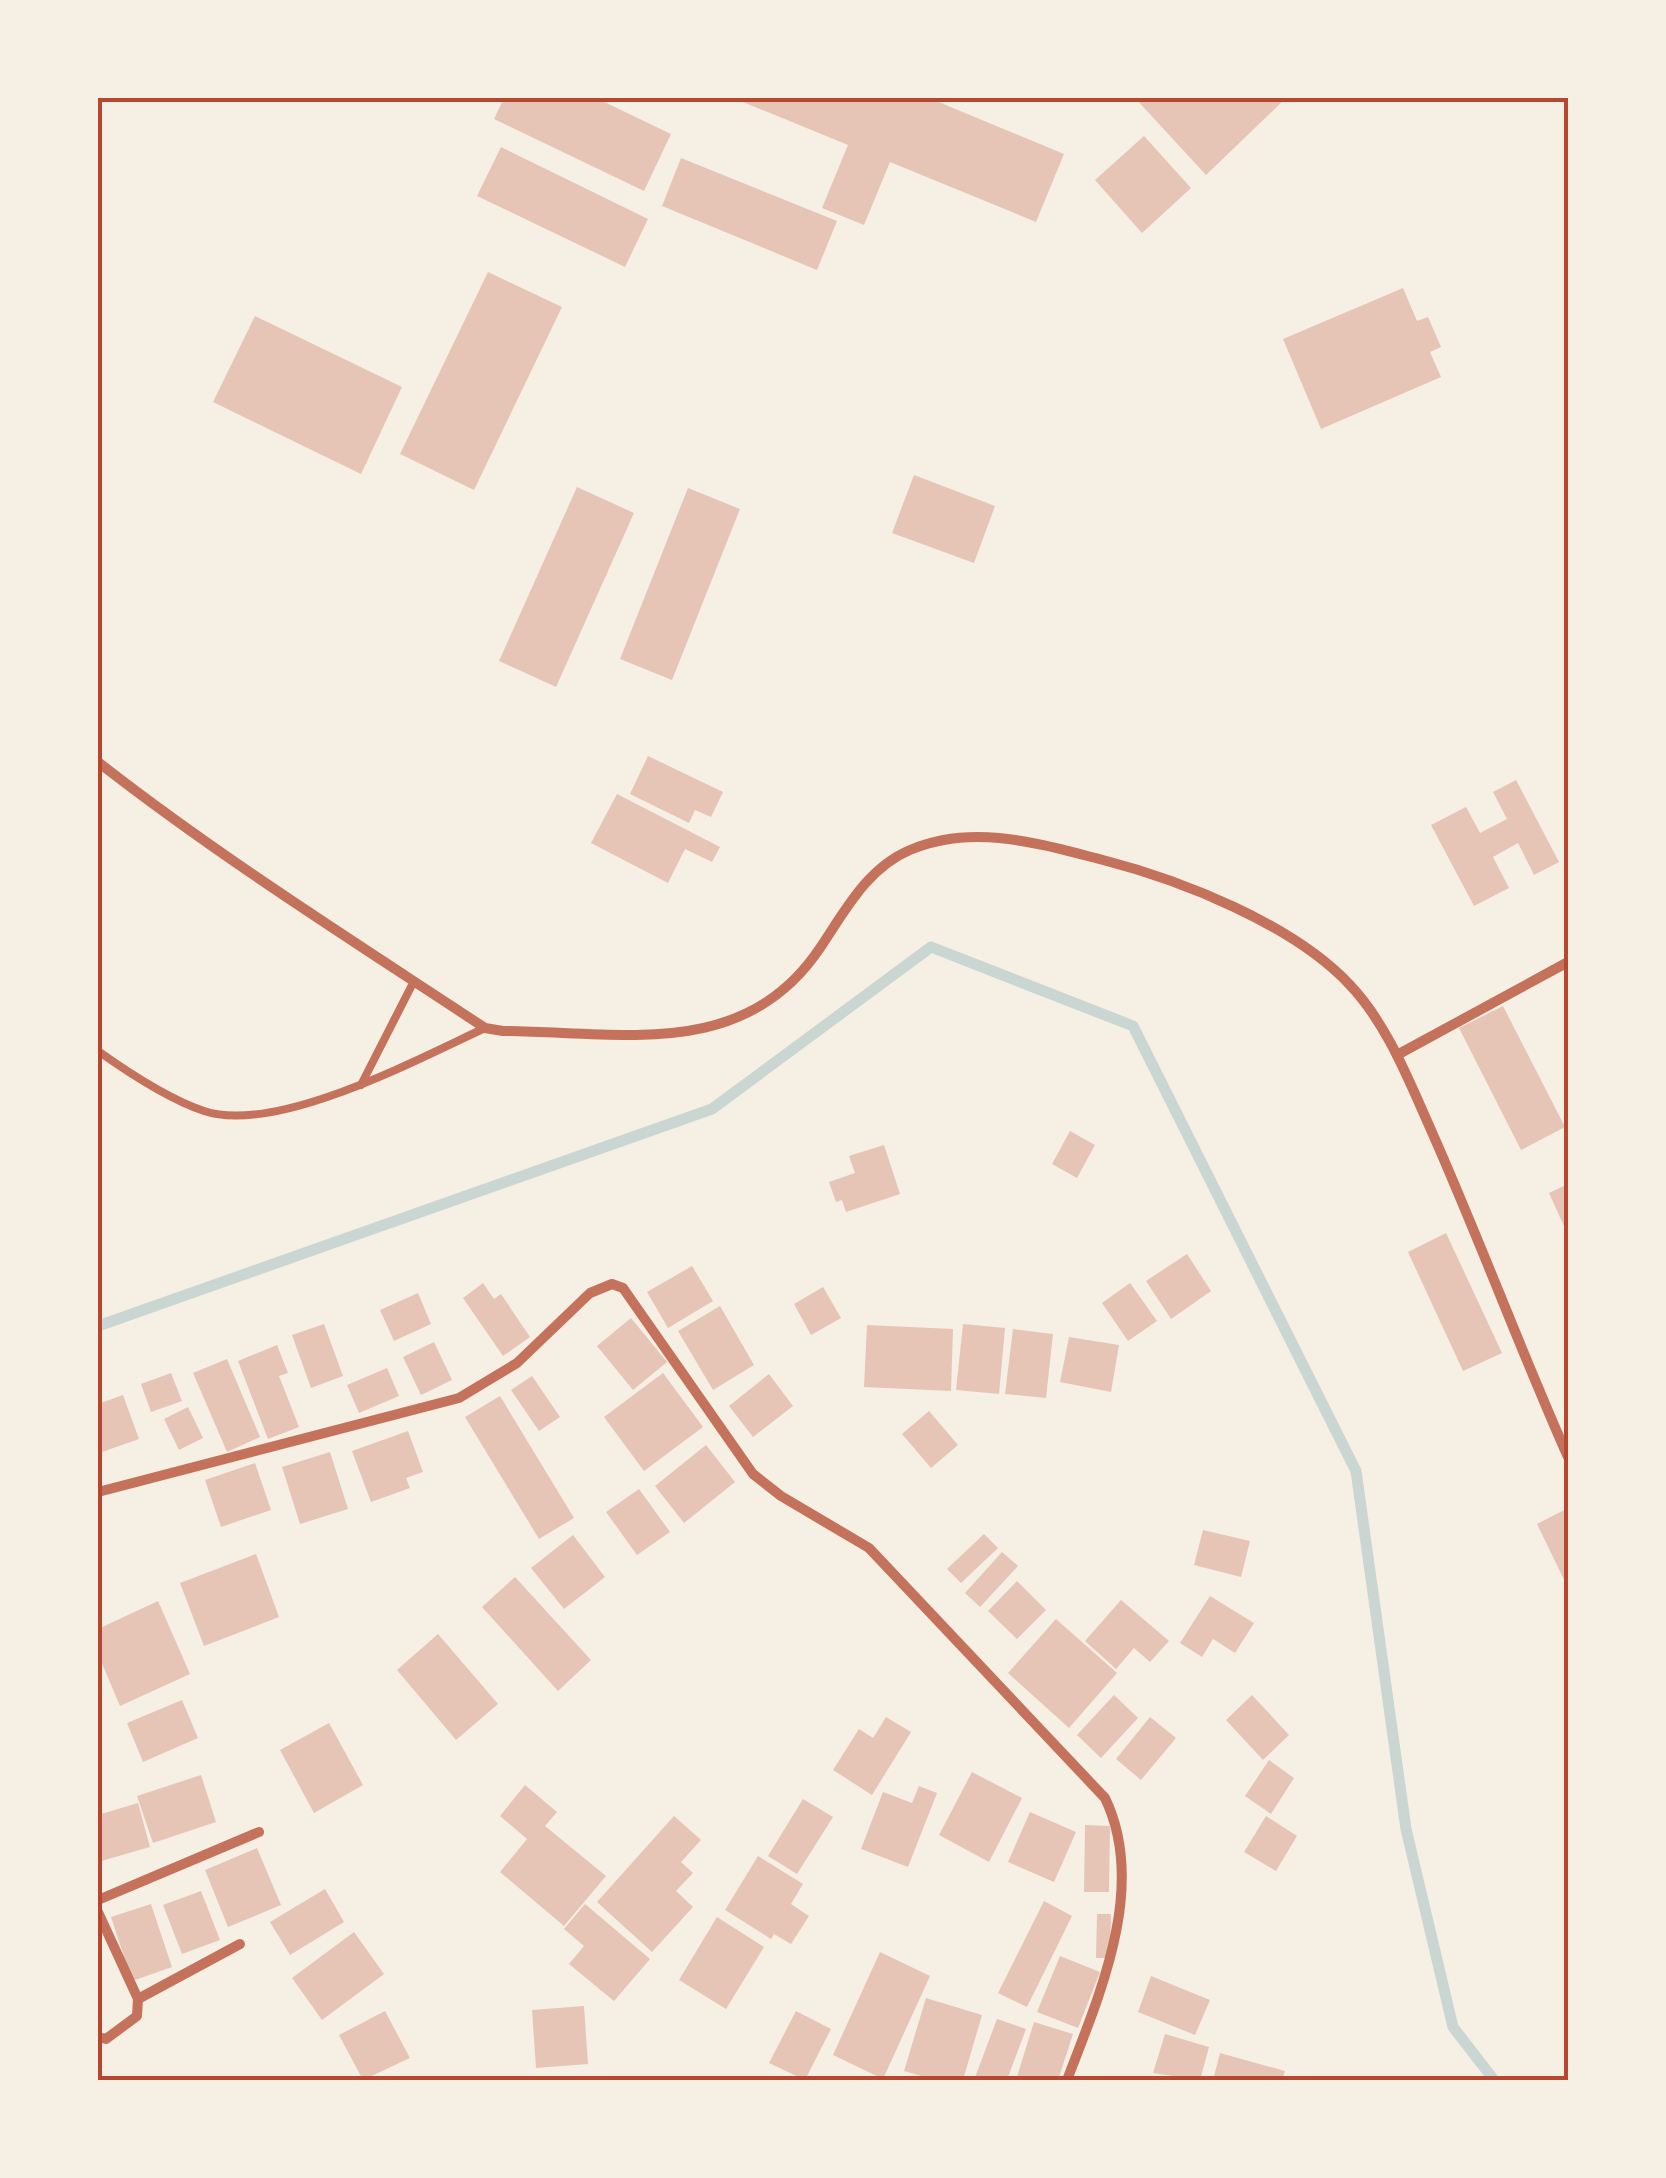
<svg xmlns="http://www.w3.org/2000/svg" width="1666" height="2178" font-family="Merriweather,serif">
	<rect width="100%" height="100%" fill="#f6efe4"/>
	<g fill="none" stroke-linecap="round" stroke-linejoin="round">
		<path stroke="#c9d6d2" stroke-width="11" d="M98 1326 712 1109 931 947 1133 1026 1356 1471 1406 1829 1453 2027 1494 2080"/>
	</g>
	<g fill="#e6c5b7">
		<path d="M504 98H596L671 134 644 191 494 119Z"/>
		<path d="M733 98H929L1064 154 1036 222 890 162 864 225 822 208 848 145Z"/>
		<path d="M1135 98H1286L1206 175Z"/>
		<path d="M1144 136 1191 188 1142 233 1095 180Z"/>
		<path d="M501 147 648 219 625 267 477 196Z"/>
		<path d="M681 158 837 221 817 270 662 206Z"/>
		<path d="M488 272 562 307 474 490 400 454Z"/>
		<path d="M1403 288 1417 321 1428 317 1441 347 1430 352 1441 377 1321 429 1283 339Z"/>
		<path d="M255 316 402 387 361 474 213 402Z"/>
		<path d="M914 475 995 506 974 563 892 533Z"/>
		<path d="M577 487 634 513 556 687 499 661Z"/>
		<path d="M688 488 740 509 672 680 620 659Z"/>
		<path d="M648 756 723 792 711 817 695 810 689 823 630 794Z"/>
		<path d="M1516 780 1559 862 1534 875 1518 843 1493 857 1509 888 1474 906 1431 825 1466 807 1480 833 1507 819 1493 792Z"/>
		<path d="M617 794 720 847 712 862 685 849 668 883 591 843Z"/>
		<path d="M1503 1006 1565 1127 1521 1150 1459 1028Z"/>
		<path d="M1070 1131 1095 1145 1077 1178 1052 1164Z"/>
		<path d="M884 1145 900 1194 846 1212 842 1200 836 1202 829 1182 855 1173 849 1156Z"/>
		<path d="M1568 1184V1235L1549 1193Z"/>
		<path d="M1446 1233 1502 1353 1463 1371 1408 1252Z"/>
		<path d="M1187 1254 1211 1291 1171 1319 1146 1281Z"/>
		<path d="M692 1266 713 1301 668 1328 647 1292Z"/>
		<path d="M483 1283 494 1299 501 1294 530 1337 503 1356 463 1298Z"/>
		<path d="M1130 1283 1157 1321 1128 1341 1102 1303Z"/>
		<path d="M823 1287 841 1318 811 1335 794 1304Z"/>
		<path d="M418 1293 431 1324 394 1341 380 1310Z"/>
		<path d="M720 1306 754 1365 713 1390 678 1331Z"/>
		<path d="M631 1318 667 1362 633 1390 597 1346Z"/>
		<path d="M324 1324 343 1376 311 1388 292 1335Z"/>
		<path d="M963 1324 1005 1328 999 1394 956 1390Z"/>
		<path d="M867 1325 953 1329 951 1391 864 1387Z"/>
		<path d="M1013 1329 1053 1334 1046 1398 1005 1394Z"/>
		<path d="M1069 1337 1119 1345 1111 1392 1060 1382Z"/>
		<path d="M434 1342 452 1380 421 1395 403 1357Z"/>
		<path d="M277 1345 288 1373 279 1376 299 1427 268 1439 238 1361Z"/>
		<path d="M227 1359 260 1437 227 1452 193 1373Z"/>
		<path d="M387 1368 399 1396 359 1413 347 1385Z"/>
		<path d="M171 1373 182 1401 151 1412 141 1384Z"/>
		<path d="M663 1373 703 1427 644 1471 604 1417Z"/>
		<path d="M769 1374 793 1406 753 1437 729 1406Z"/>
		<path d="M532 1376 560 1417 539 1431 511 1390Z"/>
		<path d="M123 1395 139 1439 102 1452 98 1439V1404Z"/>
		<path d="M500 1396 574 1518 539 1539 465 1417Z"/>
		<path d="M188 1407 203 1438 179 1450 164 1419Z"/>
		<path d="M929 1411 958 1445 931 1468 902 1434Z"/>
		<path d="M408 1431 423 1472 406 1478 410 1488 371 1502 352 1451Z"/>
		<path d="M706 1445 735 1482 684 1523 655 1486Z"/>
		<path d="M330 1452 348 1509 300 1524 282 1467Z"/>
		<path d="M255 1463 271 1510 221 1527 205 1480Z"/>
		<path d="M639 1489 670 1532 637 1555 606 1512Z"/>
		<path d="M1568 1508V1588L1537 1524Z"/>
		<path d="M1203 1530 1250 1541 1241 1577 1194 1565Z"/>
		<path d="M984 1534 998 1548 961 1583 947 1569Z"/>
		<path d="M573 1535 605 1577 564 1609 531 1568Z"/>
		<path d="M1002 1552 1018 1566 980 1607 965 1593Z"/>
		<path d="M256 1554 279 1617 204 1646 180 1583Z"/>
		<path d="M515 1577 591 1660 558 1691 482 1607Z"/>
		<path d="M1017 1581 1046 1610 1017 1639 988 1611Z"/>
		<path d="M1210 1596 1254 1623 1235 1653 1213 1639 1202 1657 1180 1643Z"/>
		<path d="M1121 1600 1169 1641 1150 1662 1134 1648 1116 1669 1085 1641Z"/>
		<path d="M158 1601 190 1674 120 1706 98 1654V1629Z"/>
		<path d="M1056 1619 1117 1673 1069 1728 1008 1673Z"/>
		<path d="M438 1634 498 1704 456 1740 397 1670Z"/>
		<path d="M1114 1695 1138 1718 1101 1758 1077 1735Z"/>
		<path d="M1252 1695 1289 1735 1263 1760 1226 1720Z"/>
		<path d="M182 1700 198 1738 143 1762 127 1723Z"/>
		<path d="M886 1717 911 1732 872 1795 833 1770 859 1729 873 1738Z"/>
		<path d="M1150 1717 1176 1738 1141 1780 1116 1759Z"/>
		<path d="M329 1723 363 1785 314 1813 280 1750Z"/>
		<path d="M1269 1760 1294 1778 1271 1814 1245 1796Z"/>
		<path d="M972 1772 1022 1798 989 1862 939 1835Z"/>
		<path d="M201 1775 216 1822 153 1843 137 1796Z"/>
		<path d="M525 1785 557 1812 545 1826 606 1876 564 1926 500 1872 527 1839 500 1816Z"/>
		<path d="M919 1786 937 1793 908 1867 861 1849 883 1792 912 1803Z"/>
		<path d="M803 1799 833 1817 797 1874 768 1856Z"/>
		<path d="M138 1803 150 1847 98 1862V1815Z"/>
		<path d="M1030 1812 1076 1832 1054 1882 1008 1862Z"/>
		<path d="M674 1816 701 1840 681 1862 693 1873 676 1891 693 1907 652 1952 597 1902Z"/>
		<path d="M1266 1816 1297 1836 1276 1871 1244 1852Z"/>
		<path d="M1085 1825 1110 1826 1109 1892H1084Z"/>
		<path d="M257 1848 281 1905 228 1927 205 1870Z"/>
		<path d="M758 1856 803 1884 791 1904 809 1916 791 1944 774 1934 771 1939 725 1910Z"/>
		<path d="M325 1889 344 1922 290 1955 270 1922Z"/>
		<path d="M201 1891 220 1940 182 1954 163 1905Z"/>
		<path d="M1044 1901 1072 1916 1027 2007 998 1993Z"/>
		<path d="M151 1904 172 1967 132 1981 111 1917Z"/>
		<path d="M585 1904 650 1959 614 2001 569 1964 584 1946 564 1929Z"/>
		<path d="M1097 1914H1111L1110 1958H1096Z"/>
		<path d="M717 1917 764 1947 726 2009 679 1980Z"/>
		<path d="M354 1932 384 1974 322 2020 292 1978Z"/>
		<path d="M880 1952 930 1976 883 2079 833 2055Z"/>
		<path d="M1060 1956 1100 1972 1078 2028 1037 2012Z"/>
		<path d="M1151 1976 1210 2000 1195 2035 1138 2012Z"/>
		<path d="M926 1998 982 2015 963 2080H935L904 2071Z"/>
		<path d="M584 2006 588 2064 536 2068 532 2010Z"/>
		<path d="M385 2011 410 2058 363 2080 339 2035Z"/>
		<path d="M796 2011 831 2029 805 2080 769 2063Z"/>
		<path d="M997 2019 1026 2029 1007 2080H974Z"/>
		<path d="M1034 2022 1073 2034 1058 2080H1016Z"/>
		<path d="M1165 2034 1209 2047 1200 2080 1153 2073Z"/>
		<path d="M1220 2053 1285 2071 1282 2080H1213Z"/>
	</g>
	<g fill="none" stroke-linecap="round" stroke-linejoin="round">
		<g stroke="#c5725c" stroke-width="8">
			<path d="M98 1051C129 1073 168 1099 204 1111 276 1135 418 1059 485 1028"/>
			<path d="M361 1085 414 981"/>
		</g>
		<g stroke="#c5725c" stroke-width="10">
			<path d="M98 762C221 858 355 942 485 1028L503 1031C623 1032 744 1061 820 948 845 911 867 868 910 850 974 823 1040 844 1103 860 1181 880 1293 924 1350 985 1387 1024 1409 1081 1431 1130 1479 1238 1520 1349 1568 1457"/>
			<path d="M1397 1055 1568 962"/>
			<path d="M98 1492 459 1398 517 1363 590 1293 612 1284 623 1288 753 1474 781 1496 869 1548 1105 1798C1148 1887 1099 1996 1067 2080"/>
			<path d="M98 1900 259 1832"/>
			<path d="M98 1912 138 1999 137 2016 106 2039 98 2037"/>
			<path d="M138 1999 240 1944"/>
		</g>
	</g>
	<rect width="1666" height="2178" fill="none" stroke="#f6efe4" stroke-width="200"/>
	<rect x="100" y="100" width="1466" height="1978" fill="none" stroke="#b5482f" stroke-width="4"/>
</svg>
